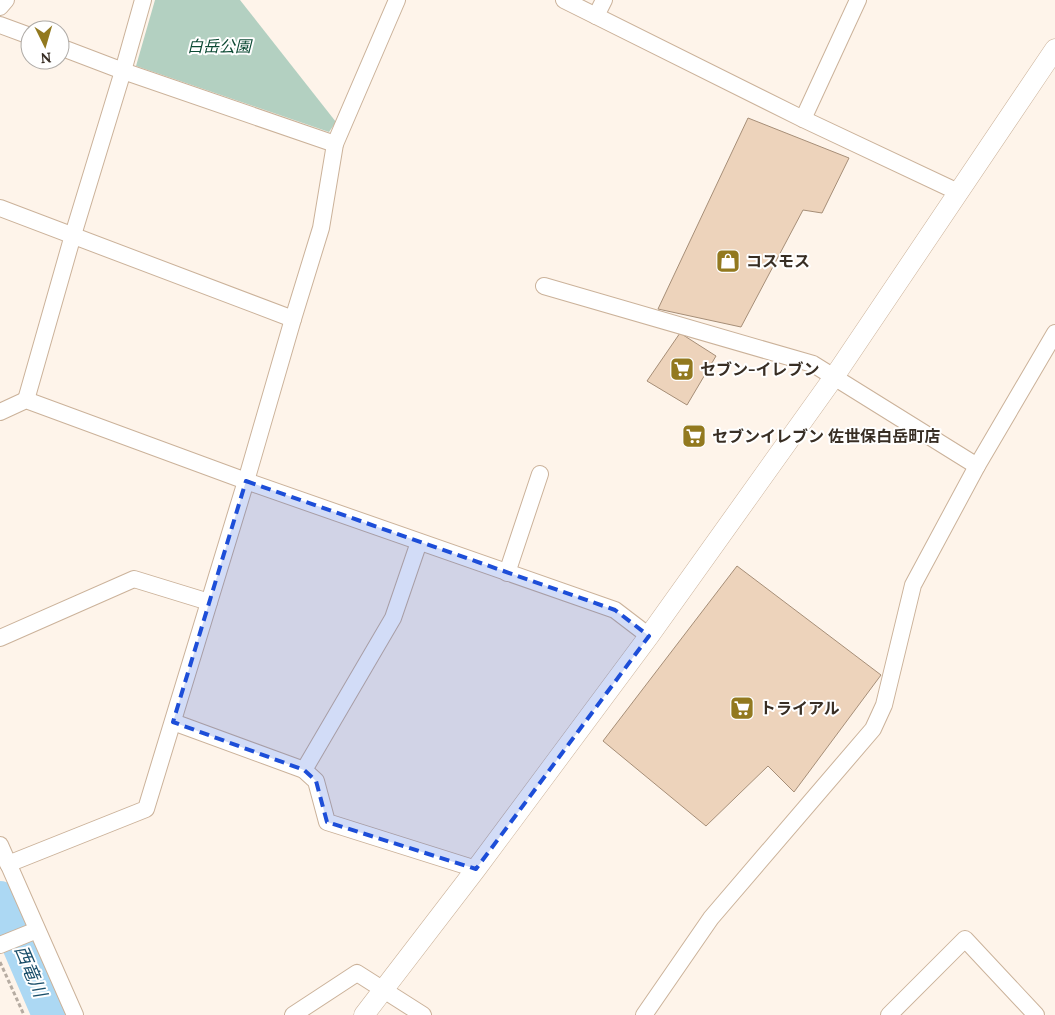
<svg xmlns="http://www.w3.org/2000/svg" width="1055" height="1015" font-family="Lora,'Noto Sans JP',serif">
	<rect width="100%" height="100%" fill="#fef4ea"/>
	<path fill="#b3d0c1" d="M155 0H240L336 122 329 132 136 66Z"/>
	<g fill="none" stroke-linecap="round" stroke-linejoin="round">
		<path stroke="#acd8f3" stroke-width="36" d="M0 899 50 1015"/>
	</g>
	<g fill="#edd3bb" stroke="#a68e77">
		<path d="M748 118 849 158 822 213 803 210 741 327 658 309Z"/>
		<path d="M680 333 716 356 687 405 647 381Z"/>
		<path d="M737 566 881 675 794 792 768 766 706 826 603 741Z"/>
	</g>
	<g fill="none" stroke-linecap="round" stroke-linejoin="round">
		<g stroke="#cbb29a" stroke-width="18">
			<g id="minor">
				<path d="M564 0 803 119 958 192"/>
				<path d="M0 7 6 0"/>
				<path d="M596 16 604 0"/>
				<path d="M0 25 30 36"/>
				<path d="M60 47 123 71 143 0"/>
				<path d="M803 119 858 0"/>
				<path d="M0 208 293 319"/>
				<path d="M544 286 813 364 977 466"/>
				<path d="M26 400 73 235 123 71 335 144"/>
				<path d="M0 412 26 400 246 481 615 610 649 636"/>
				<path d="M507 573 540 474"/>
				<path d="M0 638 134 579 209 602"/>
				<path d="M173 722 304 770 316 781 327 822 476 869"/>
				<path d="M304 770 393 618 419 542"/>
				<path d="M0 845 75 1015"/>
				<path d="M8 864 146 809 246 481 293 319 321 228 335 144 397 0"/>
				<path d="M0 945 37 930"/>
				<path d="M293 1015 357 973 423 1015"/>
				<path d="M644 1015 711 918 873 729 884 705 913 585 977 466 1055 333"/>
				<path d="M889 1015 965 939 1036 1015"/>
			</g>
		</g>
		<g stroke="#cbb29a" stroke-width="21">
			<path id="tertiary" d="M364 1015 476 869 649 636 834 377 1055 49"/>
		</g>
		<path stroke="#b6aca2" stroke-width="3" stroke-dasharray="4 2.5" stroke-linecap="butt" d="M0 962 24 1015"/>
		<use href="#minor" stroke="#fff" stroke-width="16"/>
		<use href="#tertiary" stroke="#fff" stroke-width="20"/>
	</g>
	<path fill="#1d4ed8" fill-opacity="0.2" stroke="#1d4ed8" stroke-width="4" stroke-dasharray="10 6" stroke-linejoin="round" d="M246 481 615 610 649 636 476 869 327 822 316 781 304 770 173 722Z"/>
	<defs>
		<g id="shop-square" transform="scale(1.25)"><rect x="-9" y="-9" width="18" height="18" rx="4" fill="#92791f" stroke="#fff"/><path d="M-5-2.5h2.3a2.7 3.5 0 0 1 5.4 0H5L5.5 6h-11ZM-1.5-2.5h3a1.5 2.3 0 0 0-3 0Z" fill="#fff"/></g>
		<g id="supermarket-square" transform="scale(1.25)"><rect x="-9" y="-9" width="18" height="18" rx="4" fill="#92791f" stroke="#fff"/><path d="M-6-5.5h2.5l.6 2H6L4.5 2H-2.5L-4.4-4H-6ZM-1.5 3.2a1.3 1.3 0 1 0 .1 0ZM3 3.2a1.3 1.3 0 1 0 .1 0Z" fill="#fff"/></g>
	</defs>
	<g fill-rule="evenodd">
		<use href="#shop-square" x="728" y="261"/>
		<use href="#supermarket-square" x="682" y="369"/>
		<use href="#supermarket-square" x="694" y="436"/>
		<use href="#supermarket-square" x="742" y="708"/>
	</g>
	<g text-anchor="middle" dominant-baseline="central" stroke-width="4" stroke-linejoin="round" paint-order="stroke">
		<g font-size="16" font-style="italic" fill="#0d4a34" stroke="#fff">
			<text x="219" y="46">白岳公園</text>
		</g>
		<g font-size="16" font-weight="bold" fill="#382e24" stroke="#fff" text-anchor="start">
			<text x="746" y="261">コスモス</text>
			<text x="700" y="369">セブン-イレブン</text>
			<text x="712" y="436">セブンイレブン 佐世保白岳町店</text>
			<text x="760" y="708">トライアル</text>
		</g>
		<g font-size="18" font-style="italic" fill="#194e6a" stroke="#fff">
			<text transform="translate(31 971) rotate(67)">西竜川</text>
		</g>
	</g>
	<g transform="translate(45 45) rotate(175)"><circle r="24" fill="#ffffff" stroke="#afaba7"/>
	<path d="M0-4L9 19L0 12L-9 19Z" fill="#92791f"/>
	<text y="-8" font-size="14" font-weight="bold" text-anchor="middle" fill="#382e24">N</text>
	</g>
</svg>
